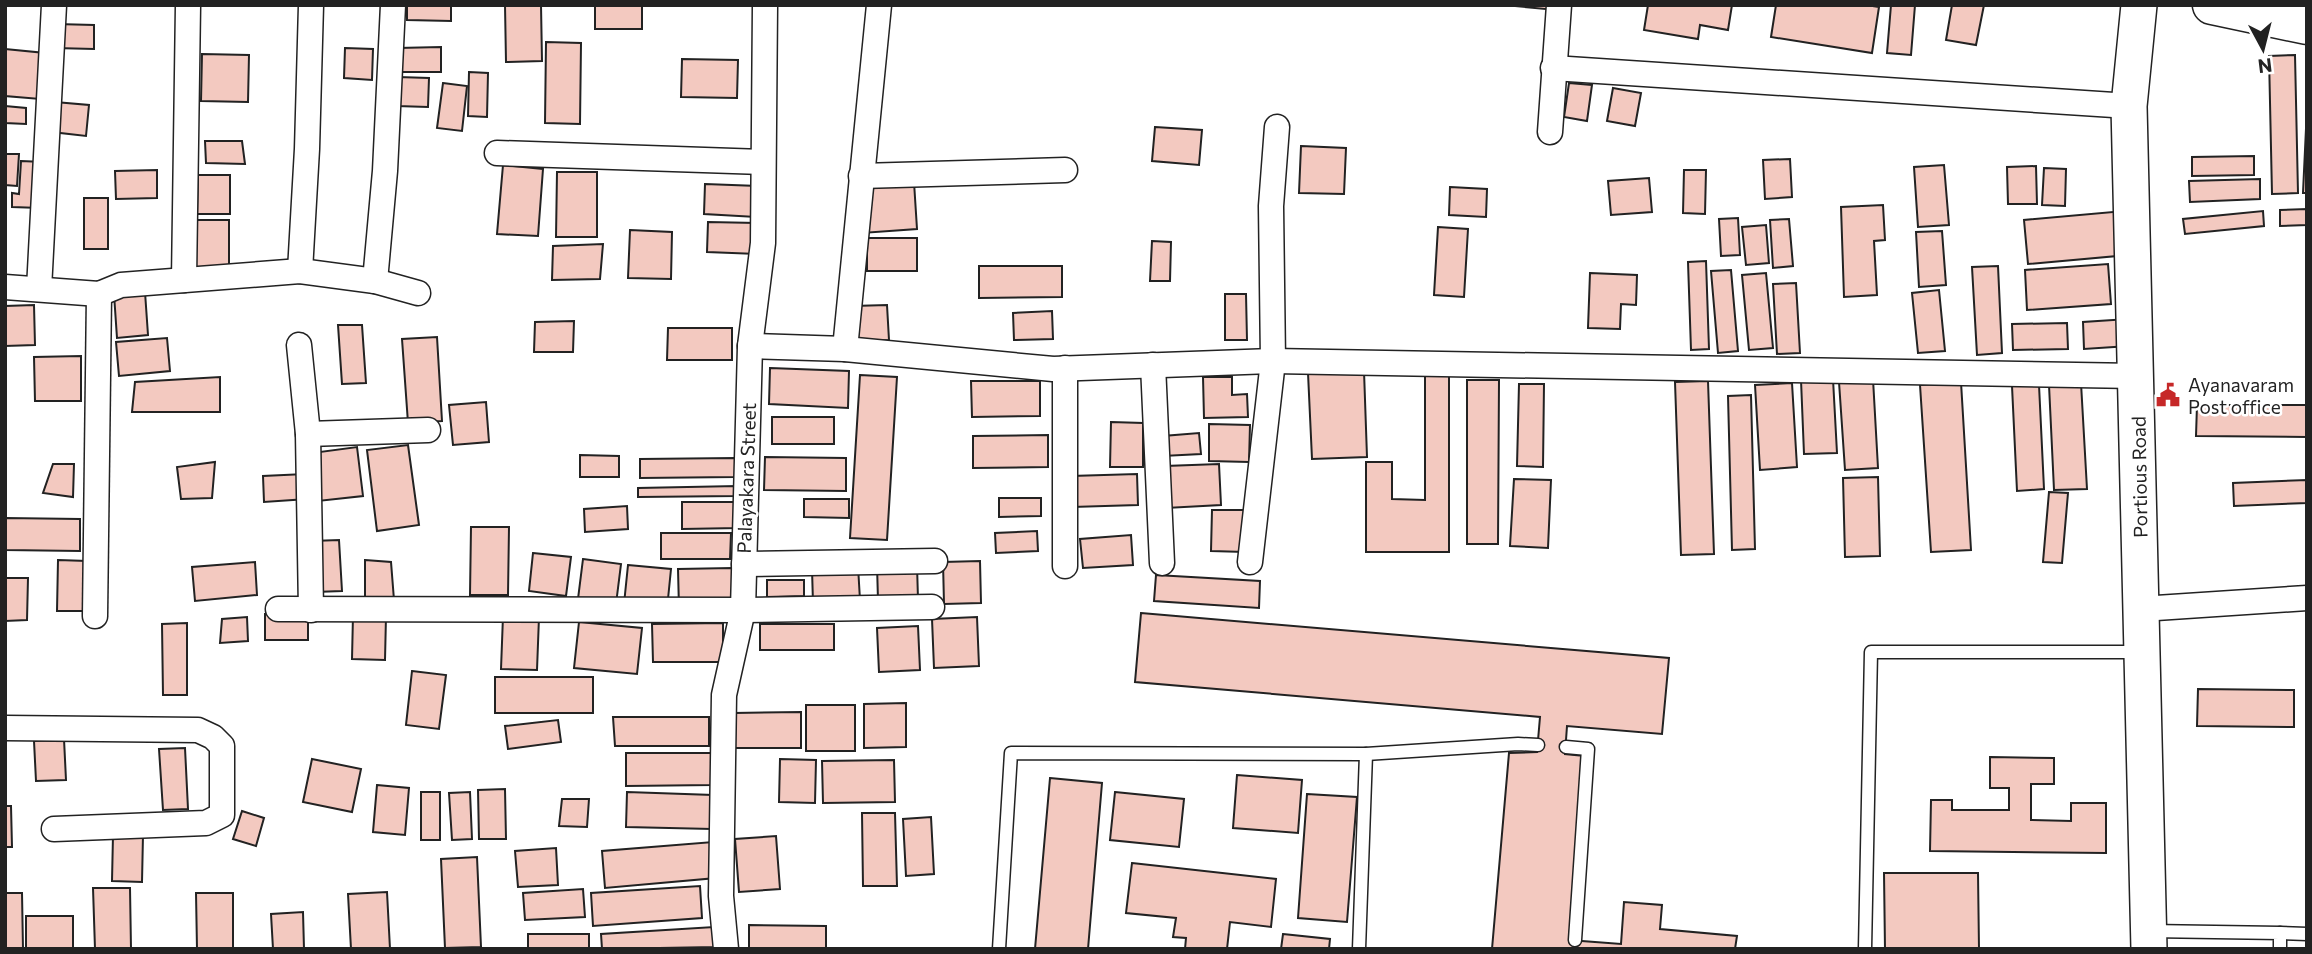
<svg xmlns="http://www.w3.org/2000/svg" width="2312" height="954" font-family="Commissioner,sans-serif">
	<rect width="100%" height="100%" fill="#fff"/>
	<g fill="#f3c9c0" stroke="#222" stroke-width="2">
		<path d="M407 5H451V21L407 20Z"/>
		<path d="M505 5H541L542 61 506 62Z"/>
		<rect x="595" y="5" width="47" height="24"/>
		<path d="M1504 5H1556V10Z"/>
		<path d="M1648 5H1732L1728 30 1700 25 1698 39 1644 30Z"/>
		<path d="M1776 5H1866L1879 7 1872 53 1771 37Z"/>
		<path d="M1891 5H1915L1911 55 1887 53Z"/>
		<path d="M1952 5H1984L1976 45 1946 40Z"/>
		<path d="M56 24 94 25V49L55 48Z"/>
		<path d="M546 42 581 43 580 124 545 123Z"/>
		<path d="M441 47V72H399L398 48Z"/>
		<path d="M345 48 373 49 372 80 344 78Z"/>
		<path d="M5 49 45 53 40 99 5 96Z"/>
		<path d="M202 54 249 55 248 102 201 101Z"/>
		<path d="M2295 55 2298 193 2272 194 2269 56Z"/>
		<path d="M682 59 738 60 737 98 681 97Z"/>
		<path d="M469 72 488 73 487 117 468 116Z"/>
		<path d="M398 77 429 78 428 107 397 106Z"/>
		<path d="M443 83 467 86 462 131 437 128Z"/>
		<path d="M1569 83 1592 85 1587 121 1564 117Z"/>
		<path d="M1613 88 1641 93 1635 126 1607 121Z"/>
		<path d="M55 102 89 105 86 136 52 132Z"/>
		<path d="M5 106 26 108V124L5 123Z"/>
		<path d="M2307 107V193H2303Z"/>
		<path d="M1155 127 1202 130 1199 165 1152 161Z"/>
		<path d="M205 141H242L245 164 206 163Z"/>
		<path d="M1301 146 1346 148 1344 194 1299 193Z"/>
		<path d="M5 154H19L17 186 5 185Z"/>
		<path d="M2254 156V175L2192 176V157Z"/>
		<path d="M1790 159 1792 197 1765 199 1763 160Z"/>
		<path d="M21 161 43 162 40 208 12 207V193L19 194Z"/>
		<path d="M503 165 543 169 538 236 497 234Z"/>
		<path d="M1944 165 1949 225 1918 227 1914 167Z"/>
		<path d="M2036 166 2037 204H2008L2007 167Z"/>
		<path d="M2044 168 2066 169 2065 206 2042 205Z"/>
		<path d="M157 170V198L116 199 115 171Z"/>
		<path d="M1684 170H1706L1705 214 1683 213Z"/>
		<path d="M557 172H597V237H556Z"/>
		<path d="M198 175H230V214H197Z"/>
		<path d="M1649 178 1652 212 1611 215 1608 181Z"/>
		<path d="M2260 179V199L2190 202 2189 181Z"/>
		<path d="M914 182 917 229 862 233 872 186Z"/>
		<path d="M705 184 758 186 756 217 704 214Z"/>
		<path d="M1450 187 1487 189 1486 217 1449 215Z"/>
		<rect x="84" y="198" width="24" height="51"/>
		<path d="M1883 205 1885 240 1874 241 1877 295 1844 297 1841 207Z"/>
		<path d="M2307 209V225L2280 226V210Z"/>
		<path d="M2124 211 2128 255 2028 264 2024 220Z"/>
		<path d="M2263 211 2264 226 2185 234 2183 219Z"/>
		<path d="M1738 218 1740 255 1721 256 1719 219Z"/>
		<path d="M1789 219 1793 266 1773 268 1770 220Z"/>
		<rect x="196" y="220" width="33" height="50"/>
		<path d="M708 222 757 223V254L707 252Z"/>
		<path d="M1766 225 1769 263 1746 265 1742 227Z"/>
		<path d="M1438 227 1468 229 1464 297 1434 295Z"/>
		<path d="M630 230 672 232 671 279 628 278Z"/>
		<path d="M1942 231 1946 285 1919 287 1916 232Z"/>
		<rect x="867" y="238" width="50" height="33"/>
		<path d="M1152 241 1171 242 1170 281H1150Z"/>
		<path d="M603 244 600 279 552 280 553 246Z"/>
		<path d="M1706 261 1709 349 1691 350 1688 262Z"/>
		<path d="M2108 264 2111 304 2027 310 2025 270Z"/>
		<path d="M979 266H1062V297L979 298Z"/>
		<path d="M1998 266 2002 353 1977 355 1972 267Z"/>
		<path d="M1731 270 1738 351 1718 353 1711 271Z"/>
		<path d="M1590 273 1637 275 1636 305 1621 304 1620 329 1588 328Z"/>
		<path d="M1766 273 1773 348 1749 350 1742 275Z"/>
		<path d="M1796 283 1800 353 1777 354 1773 284Z"/>
		<path d="M1939 290 1945 351 1918 353 1912 293Z"/>
		<path d="M145 292 148 335 117 338 114 294Z"/>
		<path d="M1225 294H1246L1247 340H1225Z"/>
		<path d="M34 305 35 345 5 346V306Z"/>
		<path d="M887 305 889 340 855 341 853 306Z"/>
		<path d="M1052 311 1053 339 1014 340 1013 313Z"/>
		<path d="M2128 319 2129 346 2084 349 2083 322Z"/>
		<path d="M574 321 573 352H534L535 322Z"/>
		<path d="M2067 323 2068 349 2013 350 2012 324Z"/>
		<path d="M338 325H362L366 383 342 384Z"/>
		<path d="M668 328H732V360H667Z"/>
		<path d="M437 337 442 421 408 423 402 339Z"/>
		<path d="M167 338 170 371 119 376 116 342Z"/>
		<path d="M81 356V401H35L34 357Z"/>
		<path d="M770 368 849 371 848 408 769 404Z"/>
		<path d="M1364 371 1367 457 1312 459 1308 373Z"/>
		<path d="M1425 373H1449V552H1366V462H1392V499L1425 500Z"/>
		<path d="M860 375 897 377 887 540 850 538Z"/>
		<path d="M220 377V412H132L135 382Z"/>
		<path d="M1203 377H1232V395L1247 394 1248 417 1204 418Z"/>
		<path d="M1833 379 1837 453 1804 454 1801 380Z"/>
		<path d="M1873 379 1878 468 1845 470 1839 382Z"/>
		<path d="M1467 380H1499L1498 544H1467Z"/>
		<path d="M971 381H1040V416L972 417Z"/>
		<path d="M1708 381 1714 554 1681 555 1675 382Z"/>
		<path d="M1961 382 1971 550 1931 552 1920 385Z"/>
		<path d="M1792 383 1797 467 1760 470 1755 385Z"/>
		<path d="M2081 383 2087 489 2054 490 2049 385Z"/>
		<path d="M1519 384H1544L1543 467 1517 466Z"/>
		<path d="M2039 385 2044 489 2017 491 2012 386Z"/>
		<path d="M1751 395 1755 549 1732 550 1728 396Z"/>
		<path d="M486 402 489 442 453 445 449 405Z"/>
		<path d="M2197 405H2307V437L2196 436Z"/>
		<rect x="772" y="417" width="62" height="27"/>
		<path d="M1111 422 1143 423V467H1110Z"/>
		<path d="M1209 424 1250 425 1249 462 1209 461Z"/>
		<path d="M1199 433 1201 454 1163 456V436Z"/>
		<path d="M1048 435V467L973 468V436Z"/>
		<path d="M408 445 419 525 377 531 367 450Z"/>
		<path d="M357 447 363 496 318 501 312 453Z"/>
		<path d="M580 455 619 456V477H580Z"/>
		<path d="M765 457 846 458V491L764 490Z"/>
		<path d="M735 458V477L640 478V459Z"/>
		<path d="M215 462 212 498 181 499 177 467Z"/>
		<path d="M53 464H74L73 497 43 493Z"/>
		<path d="M1219 464 1221 505 1166 508 1165 466Z"/>
		<path d="M305 474 307 499 264 502 263 476Z"/>
		<path d="M1137 474 1138 505 1072 507 1071 476Z"/>
		<path d="M1878 477 1880 556 1845 557 1843 478Z"/>
		<path d="M1514 479 1551 480 1548 548 1510 546Z"/>
		<path d="M2307 480V503L2234 506 2233 483Z"/>
		<path d="M737 486V496L638 497V488Z"/>
		<path d="M2049 492 2068 493 2062 563 2043 562Z"/>
		<path d="M999 498H1041V516L999 517Z"/>
		<path d="M804 499H849V518L804 517Z"/>
		<path d="M682 502H738L739 528 682 529Z"/>
		<path d="M627 506 628 529 585 532 584 509Z"/>
		<path d="M1212 510H1245V552L1211 551Z"/>
		<path d="M5 518 80 519V551L5 550Z"/>
		<path d="M471 527H509L508 595H470Z"/>
		<path d="M1037 531 1038 551 996 553 995 533Z"/>
		<path d="M661 533H731L730 559H661Z"/>
		<path d="M1131 535 1133 565 1083 568 1080 539Z"/>
		<path d="M339 540 342 591 315 592 312 541Z"/>
		<path d="M533 553 571 557 566 596 529 591Z"/>
		<path d="M583 559 621 564 616 604 578 599Z"/>
		<path d="M58 560 87 561 86 611H57Z"/>
		<path d="M365 560 391 562 394 600 365 601Z"/>
		<path d="M980 561 981 603 944 604 943 562Z"/>
		<path d="M255 562 257 595 195 601 192 567Z"/>
		<path d="M628 565 671 569 667 609 624 604Z"/>
		<path d="M877 565H917L918 599 878 600Z"/>
		<path d="M858 566 860 600 813 603 812 569Z"/>
		<path d="M732 568V608L679 609 678 569Z"/>
		<path d="M1156 575 1260 581 1259 608 1154 601Z"/>
		<path d="M5 578H28L27 620 5 621Z"/>
		<path d="M767 580H804V596L767 597Z"/>
		<path d="M1141 613 1669 658 1662 734 1567 726 1565 754 1585 756 1569 940 1621 944 1624 902 1662 905 1660 929 1737 936 1735 949H1492L1509 753 1537 752 1540 717 1135 682Z"/>
		<rect x="265" y="614" width="43" height="26"/>
		<path d="M353 615 386 616 385 660 352 659Z"/>
		<path d="M503 616 539 617 537 670 501 669Z"/>
		<path d="M247 617 248 641 220 643 222 619Z"/>
		<path d="M977 617 979 666 934 668 932 619Z"/>
		<path d="M579 622 642 628 637 674 574 668Z"/>
		<path d="M187 623V695H163L162 624Z"/>
		<path d="M723 623V662H653L652 624Z"/>
		<rect x="760" y="624" width="74" height="26"/>
		<path d="M918 626 920 670 879 672 877 628Z"/>
		<path d="M412 671 446 675 439 729 406 725Z"/>
		<rect x="495" y="677" width="98" height="36"/>
		<path d="M2198 689 2294 690V727L2197 726Z"/>
		<path d="M906 703V747L864 748V704Z"/>
		<rect x="806" y="705" width="49" height="46"/>
		<path d="M801 712V748H734V713Z"/>
		<path d="M613 717H709V746H615Z"/>
		<path d="M558 720 561 742 508 749 505 726Z"/>
		<path d="M64 739 66 780 36 781 34 741Z"/>
		<path d="M185 748 188 809 163 810 159 749Z"/>
		<path d="M626 753H713V785L626 786Z"/>
		<path d="M1990 757 2054 758V784H2031V820L2071 821V803H2106V853L1930 851 1931 800H1952V810H2009V788H1990Z"/>
		<path d="M312 759 361 769 352 812 303 802Z"/>
		<path d="M780 759 816 760 815 803 779 802Z"/>
		<path d="M894 760 895 802 823 803 822 761Z"/>
		<path d="M1237 775 1302 780 1298 833 1233 828Z"/>
		<path d="M1050 778 1102 783 1088 949H1035Z"/>
		<path d="M377 785 409 788 405 835 373 832Z"/>
		<path d="M505 789 506 839H479L478 790Z"/>
		<rect x="421" y="792" width="19" height="48"/>
		<path d="M470 792 472 839 452 840 449 793Z"/>
		<path d="M627 792 713 795 712 829 626 827Z"/>
		<path d="M1115 792 1184 799 1179 847 1110 840Z"/>
		<path d="M1307 794 1357 797 1347 922 1298 918Z"/>
		<path d="M562 799H589L587 827 559 826Z"/>
		<path d="M5 806H11L12 847H5Z"/>
		<path d="M242 811 264 818 256 846 233 839Z"/>
		<path d="M862 813H895L897 886H863Z"/>
		<path d="M931 817 934 874 906 876 903 819Z"/>
		<path d="M113 835H143L142 882 112 881Z"/>
		<path d="M776 836 780 889 739 892 735 839Z"/>
		<path d="M713 842 716 878 605 888 602 851Z"/>
		<path d="M556 848 558 885 518 887 515 851Z"/>
		<path d="M477 857 481 947 445 948 441 859Z"/>
		<path d="M1132 863 1276 879 1271 927 1230 922 1227 949H1185L1186 938 1173 937 1176 918 1126 913Z"/>
		<path d="M1884 873H1978L1979 949H1885Z"/>
		<path d="M700 886 702 918 593 926 591 893Z"/>
		<path d="M93 888H130L131 949H95Z"/>
		<path d="M583 889 585 917 525 920 523 893Z"/>
		<path d="M387 892 390 949H351L348 894Z"/>
		<path d="M5 893H22L23 949H5Z"/>
		<path d="M196 893H233V949H197Z"/>
		<path d="M303 912 304 949H273L271 914Z"/>
		<rect x="26" y="916" width="47" height="33"/>
		<path d="M749 925 826 926V949H749Z"/>
		<path d="M714 927 716 947 602 949 601 934Z"/>
		<rect x="528" y="934" width="61" height="15"/>
		<path d="M1283 934 1330 939 1329 949H1281Z"/>
	</g>
	<g fill="none" stroke-linecap="round" stroke-linejoin="round">
		<g stroke="#222" stroke-width="15">
			<g id="lane">
				<path d="M1566 747 1588 749 1575 940"/>
				<path d="M2149 931 2280 933V949"/>
				<path d="M2280 933 2307 934"/>
				<path d="M999 949 1011 753 1366 754 1518 744 1538 745"/>
				<path d="M1359 949 1366 754"/>
				<path d="M1865 949 1871 652H2140"/>
			</g>
		</g>
		<g stroke="#222" stroke-width="27">
			<g id="street">
				<path d="M1553 68 2129 106"/>
				<path d="M1550 132 1559 5"/>
				<path d="M497 153 763 162"/>
				<path d="M861 176 1065 170"/>
				<path d="M300 271 307 149 311 5"/>
				<path d="M184 280 188 5"/>
				<path d="M375 281 385 171 393 5"/>
				<path d="M5 287 99 294 121 285 300 271 375 281 418 293"/>
				<path d="M39 289 54 5"/>
				<path d="M299 345 308 434 311 610"/>
				<path d="M750 346 845 349 1053 369 1273 361 2136 376"/>
				<path d="M845 349 879 5"/>
				<path d="M1153 365 1162 563"/>
				<path d="M308 434 428 430"/>
				<path d="M1250 562 1273 361 1271 206 1277 127"/>
				<path d="M744 564 935 561"/>
				<path d="M1065 566V368"/>
				<path d="M278 609 743 610 932 607"/>
				<path d="M2141 609 2307 598"/>
				<path d="M95 616 99 294"/>
				<path d="M5 728 198 730 213 737 222 746V815L206 823 54 829"/>
				<path d="M726 949 721 896 724 695 743 610 750 346 763 243 765 5"/>
			</g>
		</g>
		<g stroke="#222" stroke-width="38">
			<path id="secondary" d="M2139 5 2129 106 2149 949"/>
		</g>
		<g stroke="#222" stroke-width="41">
			<path id="primary" d="M2212 5 2307 25"/>
		</g>
		<use href="#lane" stroke="#fff" stroke-width="12"/>
		<use href="#street" stroke="#fff" stroke-width="24"/>
		<use href="#secondary" stroke="#fff" stroke-width="35"/>
		<use href="#primary" stroke="#fff" stroke-width="38"/>
	</g>
	<defs>
		<g id="civic-bare" transform="scale(1.89)"><path d="M-.6-6.5H3V-4.5H.6V-3L4-1V1h2V6H-6V1h2V-1L-.6-3ZM-1.2 2.5V6h2.4V2.5Z" fill="#c62828" stroke="#fff" stroke-width="2.5" paint-order="stroke"/></g>
	</defs>
	<g fill-rule="evenodd">
		<use href="#civic-bare" x="2168" y="395"/>
	</g>
	<g text-anchor="middle" dominant-baseline="central" stroke-width="5" stroke-linejoin="round" paint-order="stroke">
		<g font-size="19" fill="#222" stroke="#fff" text-anchor="start">
			<text x="2188" y="384">Ayanavaram<tspan x="2188" dy="22">Post office</tspan></text>
		</g>
		<g font-size="19" fill="#222" stroke="#fff">
			<text transform="translate(2139 477) rotate(-91)">Portious Road</text>
			<text transform="translate(746 478) rotate(-88)">Palayakara Street</text>
		</g>
	</g>
	<rect width="2312" height="954" fill="none" stroke="#222222" stroke-width="14"/>
	<g transform="translate(2263 49) rotate(173)" stroke="#ffffff" stroke-width="5" paint-order="stroke">
	<path d="M0-5L12 26L0 18L-12 26Z" fill="#222222"/>
	<text y="-10" font-size="19" font-weight="bold" text-anchor="middle" fill="#222222">N</text>
	</g>
</svg>
